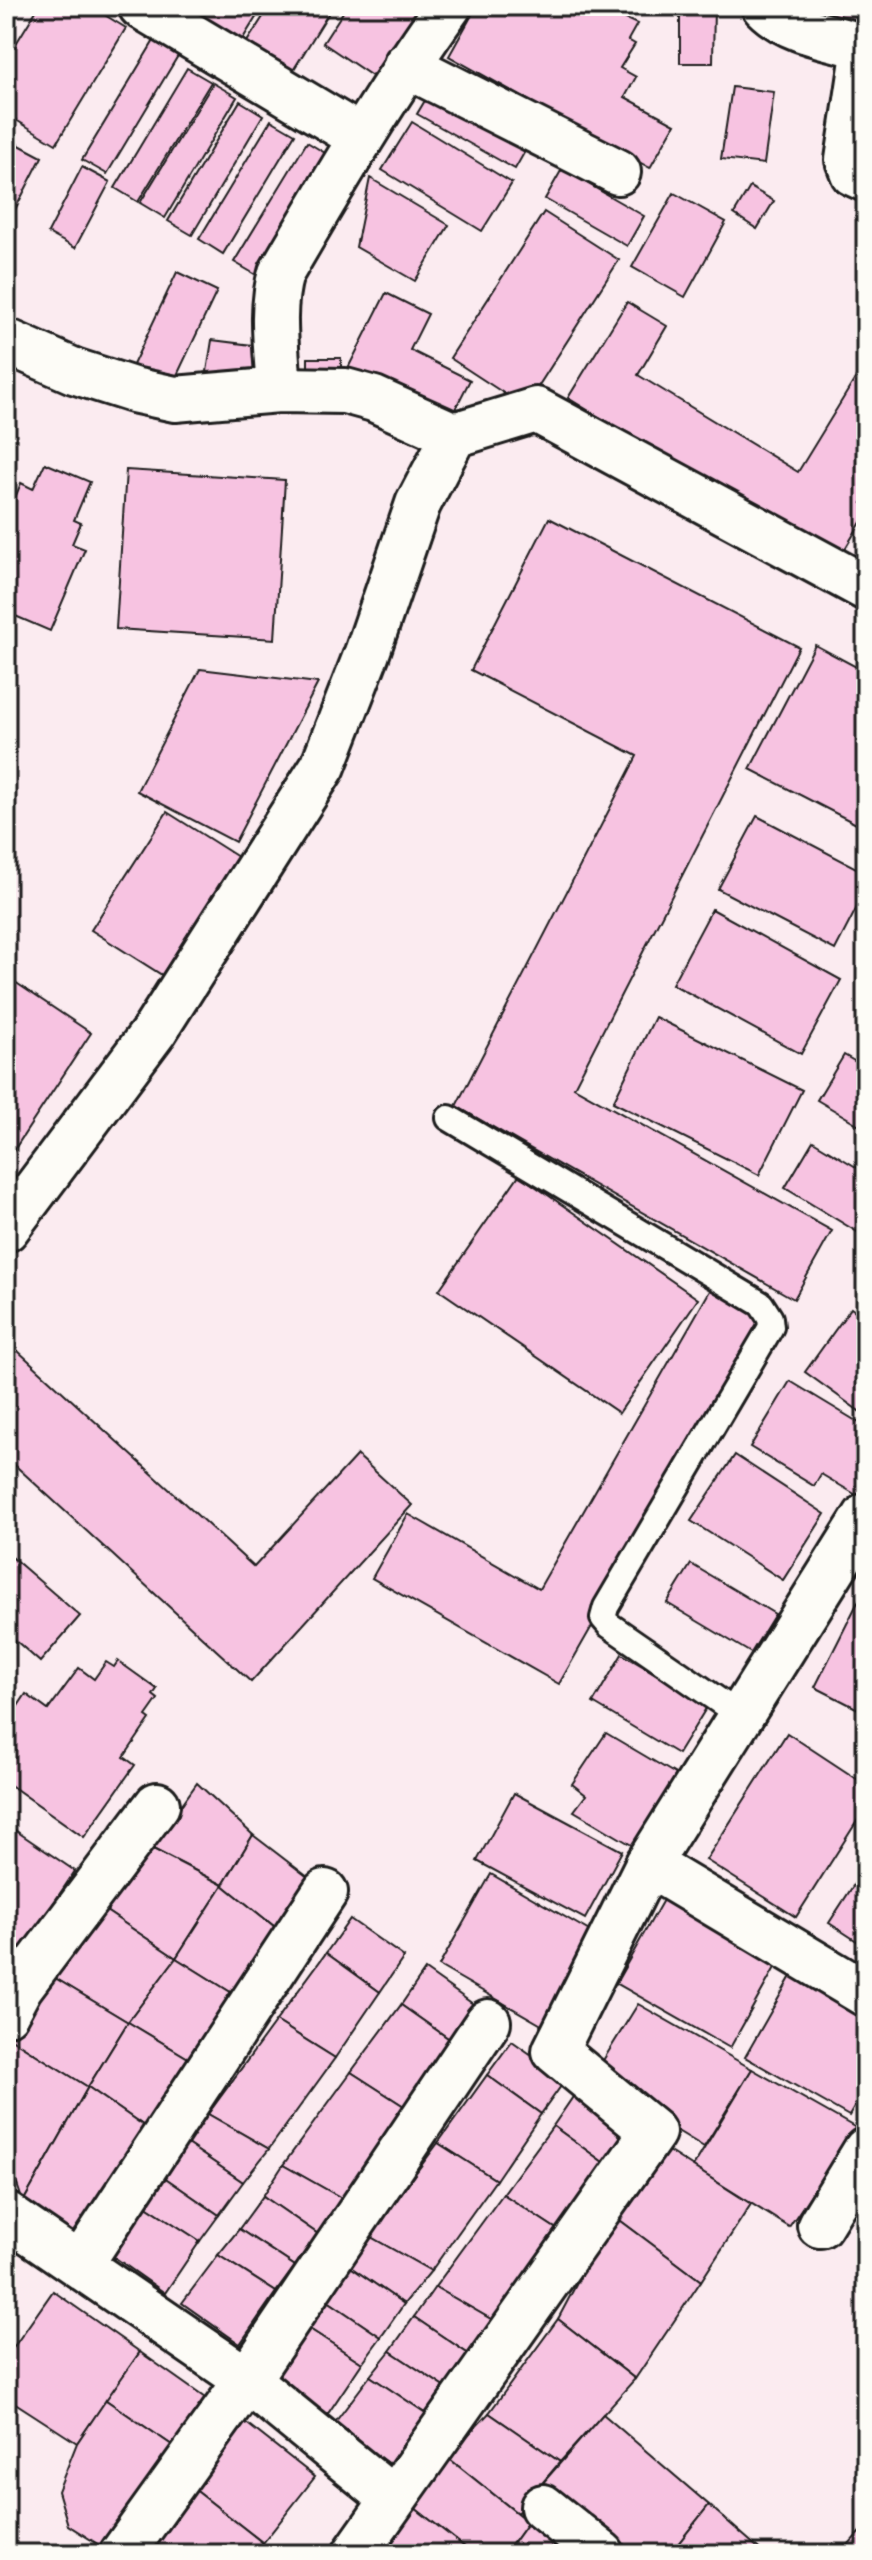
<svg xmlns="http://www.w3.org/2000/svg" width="872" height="2560" font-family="'Patrick Hand',sans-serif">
	<rect width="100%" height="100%" fill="#fbebf0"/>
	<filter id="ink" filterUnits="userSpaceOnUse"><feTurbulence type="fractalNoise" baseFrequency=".0125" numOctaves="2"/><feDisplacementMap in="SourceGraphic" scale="16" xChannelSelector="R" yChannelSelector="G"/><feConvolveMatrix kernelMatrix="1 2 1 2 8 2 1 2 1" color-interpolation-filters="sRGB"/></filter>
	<g filter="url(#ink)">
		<g fill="#f7c3e1" stroke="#1c1c1c" stroke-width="2">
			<path d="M39 6H90L126 28 56 144 6 114V60Z"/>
			<path d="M203 6H263L242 40 199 13Z"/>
			<path d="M270 6H333L289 77 243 48Z"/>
			<path d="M347 6H423L375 78 323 43Z"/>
			<path d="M477 6H633L626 19 637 24 628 40 635 44 620 68 636 77 625 97 675 124 650 168 449 56Z"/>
			<path d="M680 6H714L713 63H680Z"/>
			<path d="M825 6H866V30L823 13Z"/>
			<path d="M155 39 179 54 107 174 82 160Z"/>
			<path d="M187 68 211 82 138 202 115 188Z"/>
			<path d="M213 83 237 97 165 218 140 203Z"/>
			<path d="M732 87 774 92 764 164 721 159Z"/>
			<path d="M430 92 528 146 515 169 417 114Z"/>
			<path d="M240 101 263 115 192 235 168 221Z"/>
			<path d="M271 120 295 134 223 254 199 239Z"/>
			<path d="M412 122 512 183 482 231 382 170Z"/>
			<path d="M6 138 42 157 6 227Z"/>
			<path d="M307 142 330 156 258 276 234 262Z"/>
			<path d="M82 167 110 182 75 248 48 233Z"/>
			<path d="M562 169 644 216 627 246 545 199Z"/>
			<path d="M370 178 449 225 415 281 356 247Z"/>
			<path d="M750 187 774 201 757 229 734 214Z"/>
			<path d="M674 193 726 222 685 297 632 267Z"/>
			<path d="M544 212 619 260 525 407 450 358Z"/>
			<path d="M177 272 217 291 171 388 131 369Z"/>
			<path d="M386 293 428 314 410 350 470 380 449 421 347 370Z"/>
			<path d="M627 302 667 326 638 375 798 472 866 361V498L862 503 866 505V514L837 562 568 398Z"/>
			<path d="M212 340 268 347 263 385 206 378Z"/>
			<path d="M308 358H341V385L308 384Z"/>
			<path d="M45 463 90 482 74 520 81 523 72 544 85 549 50 631 6 612V520L21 483 33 489Z"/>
			<path d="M126 470 285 480 275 639 116 629Z"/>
			<path d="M549 518 799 647 574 1087 832 1231 794 1299 456 1106 637 756 471 670Z"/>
			<path d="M815 645 866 672V829L750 769Z"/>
			<path d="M200 669 318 683 235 842 137 791Z"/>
			<path d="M167 812 238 857 162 975 91 930Z"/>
			<path d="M757 816 866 873V890L835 950 718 889Z"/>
			<path d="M712 909 841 980 801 1054 672 984Z"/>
			<path d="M6 976 91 1033 12 1153 6 1149Z"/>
			<path d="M655 1017 802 1090 759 1175 613 1102Z"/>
			<path d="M844 1055 866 1068V1129L817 1100Z"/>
			<path d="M813 1141 866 1173 864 1236 785 1188Z"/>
			<path d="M519 1175 698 1299 619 1413 439 1290Z"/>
			<path d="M712 1287 768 1318 559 1684 372 1578 408 1514 539 1589Z"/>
			<path d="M851 1308 866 1319V1416L805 1372Z"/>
			<path d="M6 1340 254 1567 357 1455 412 1505 251 1682 6 1457Z"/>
			<path d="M790 1381 866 1427V1448L862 1455 866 1458V1483L858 1496 821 1474 814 1486 750 1447Z"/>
			<path d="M735 1455 825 1514 783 1580 691 1521Z"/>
			<path d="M6 1552 80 1616 40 1662 6 1632Z"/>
			<path d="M691 1564 775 1614 751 1653 667 1603Z"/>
			<path d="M866 1586V1713L815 1687Z"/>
			<path d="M622 1654 708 1705 678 1754 593 1703Z"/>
			<path d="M118 1661 157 1689 153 1695 158 1699 146 1716 150 1719 124 1757 135 1765 84 1837 6 1782V1719L8 1721 26 1694 48 1710 79 1668 94 1679 106 1662 114 1667Z"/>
			<path d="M606 1733 684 1779 640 1850 574 1811 586 1795 572 1784Z"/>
			<path d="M787 1733 866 1785V1807L796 1917 706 1860Z"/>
			<path d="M197 1783 253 1835 223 1885 151 1848Z"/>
			<path d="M514 1793 622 1851 585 1919 477 1861Z"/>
			<path d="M6 1824 75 1871 20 1953 6 1943Z"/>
			<path d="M253 1835 309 1878 275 1927 223 1885Z"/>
			<path d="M151 1848 223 1885 176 1958 106 1911Z"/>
			<path d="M866 1866V1947L829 1923Z"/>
			<path d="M491 1874 598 1936 545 2027 439 1966Z"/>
			<path d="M223 1885 275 1927 232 1993 176 1958Z"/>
			<path d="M668 1891 782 1955 730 2048 616 1983Z"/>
			<path d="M106 1911 176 1958 128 2022 50 1975Z"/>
			<path d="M350 1919 404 1957 380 1992 326 1953Z"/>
			<path d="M326 1953 380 1992 335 2058 276 2021Z"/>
			<path d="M176 1958 232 1993 188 2058 128 2022Z"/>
			<path d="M798 1964 866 2004V2087L849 2116 745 2057Z"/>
			<path d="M425 1970 480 2009 455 2043 401 2005Z"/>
			<path d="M50 1975 128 2022 88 2087 11 2039Z"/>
			<path d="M638 2004 752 2069 704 2147 661 2121 602 2062Z"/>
			<path d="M401 2005 455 2043 410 2110 351 2072Z"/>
			<path d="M276 2021 335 2058 269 2149 208 2114Z"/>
			<path d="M128 2022 188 2058 147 2128 88 2087Z"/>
			<path d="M11 2039 88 2087 23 2202 6 2152V2045Z"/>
			<path d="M512 2041 566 2079 541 2114 487 2075Z"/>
			<path d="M752 2069 856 2128 789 2227 693 2167Z"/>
			<path d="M351 2072 410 2110 345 2200 283 2165Z"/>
			<path d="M487 2075 541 2114 496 2180 438 2143Z"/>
			<path d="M88 2087 147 2128 74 2240 23 2202Z"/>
			<path d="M577 2091 631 2130 607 2165 553 2126Z"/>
			<path d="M208 2114 269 2149 243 2182 187 2144Z"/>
			<path d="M553 2126 607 2165 561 2232 503 2194Z"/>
			<path d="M438 2143 496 2180 431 2271 369 2236Z"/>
			<path d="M187 2144 243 2182 219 2215 164 2177Z"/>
			<path d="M665 2149 751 2204 701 2281 613 2215Z"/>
			<path d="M283 2165 345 2200 318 2234 263 2196Z"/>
			<path d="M164 2177 219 2215 200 2241 143 2204Z"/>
			<path d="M503 2194 561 2232 496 2322 435 2287Z"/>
			<path d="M263 2196 318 2234 295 2266 239 2229Z"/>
			<path d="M143 2204 200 2241 165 2293 107 2252Z"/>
			<path d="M613 2215 701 2281 635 2379 558 2319Z"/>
			<path d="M239 2229 295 2266 276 2292 218 2255Z"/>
			<path d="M369 2236 431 2271 404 2304 349 2266Z"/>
			<path d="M218 2255 276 2292 240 2344 182 2303Z"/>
			<path d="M349 2266 404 2304 381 2337 325 2299Z"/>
			<path d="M435 2287 496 2322 470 2355 414 2317Z"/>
			<path d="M53 2291 140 2352 77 2443 6 2397V2358Z"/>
			<path d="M325 2299 381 2337 362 2363 305 2326Z"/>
			<path d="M414 2317 470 2355 446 2388 390 2351Z"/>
			<path d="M558 2319 635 2379 560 2462 489 2413Z"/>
			<path d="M305 2326 362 2363 327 2415 268 2374Z"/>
			<path d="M390 2351 446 2388 427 2414 370 2376Z"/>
			<path d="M140 2352 215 2405 182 2452 106 2400Z"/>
			<path d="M370 2376 427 2414 392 2466 333 2425Z"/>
			<path d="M106 2400 182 2452 107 2550 68 2525 58 2491 77 2443Z"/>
			<path d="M489 2413 560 2462 517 2513 447 2457Z"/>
			<path d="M603 2414 709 2505 670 2554H633L541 2485Z"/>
			<path d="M240 2418 315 2477 263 2543 189 2485Z"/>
			<path d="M447 2457 528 2522 505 2554H473L411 2505Z"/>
			<path d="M189 2485 263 2543 255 2554H140Z"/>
			<path d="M411 2505 466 2548 461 2554H375Z"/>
			<path d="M709 2505 765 2554H670Z"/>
			<path d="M528 2522 571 2554H505Z"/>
			<path d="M866 2525V2554H840Z"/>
		</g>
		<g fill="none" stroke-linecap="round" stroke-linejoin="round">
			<g stroke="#1c1c1c" stroke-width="30">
				<path id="lane" d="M449 1118 761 1304 770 1318 771 1327 606 1607 603 1618 609 1625 741 1716"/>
			</g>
			<g stroke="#1c1c1c" stroke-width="50">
				<g id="street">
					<path d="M141 6 360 137"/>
					<path d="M764 6C789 32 832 37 866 47"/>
					<path d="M865 47 848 160 853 173 866 179"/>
					<path d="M406 65 618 172"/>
					<path d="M6 341 74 371 133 390 175 399 279 390 345 391 374 399 454 435"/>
					<path d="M279 390C277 352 270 309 281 273 334 182 387 92 449 6"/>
					<path d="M648 1864 866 1994"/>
					<path d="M6 2013 20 1987 157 1805"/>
					<path d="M6 2215 247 2380 393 2499"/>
					<path d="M820 2225 866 2150"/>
					<path d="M80 2265 325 1892"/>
					<path d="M543 2507 602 2554"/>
					<path d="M122 2554 247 2380 488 2022"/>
					<path d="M355 2554 653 2132 555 2051 648 1864 866 1516"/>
				</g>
			</g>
			<g stroke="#1c1c1c" stroke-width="50">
				<path id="secondary" d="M6 1229 155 1030 323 766 367 653 418 504 454 435 536 410 866 588"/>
			</g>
			<use href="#lane" stroke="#fdfcf7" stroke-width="24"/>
			<use href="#street" stroke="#fdfcf7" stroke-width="44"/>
			<use href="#secondary" stroke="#fdfcf7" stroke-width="44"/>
		</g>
	</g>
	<rect width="872" height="2560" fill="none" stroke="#fdfcf7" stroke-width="32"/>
	<rect x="16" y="16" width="840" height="2528" fill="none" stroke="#1c1c1c" stroke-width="3" filter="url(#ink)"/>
</svg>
